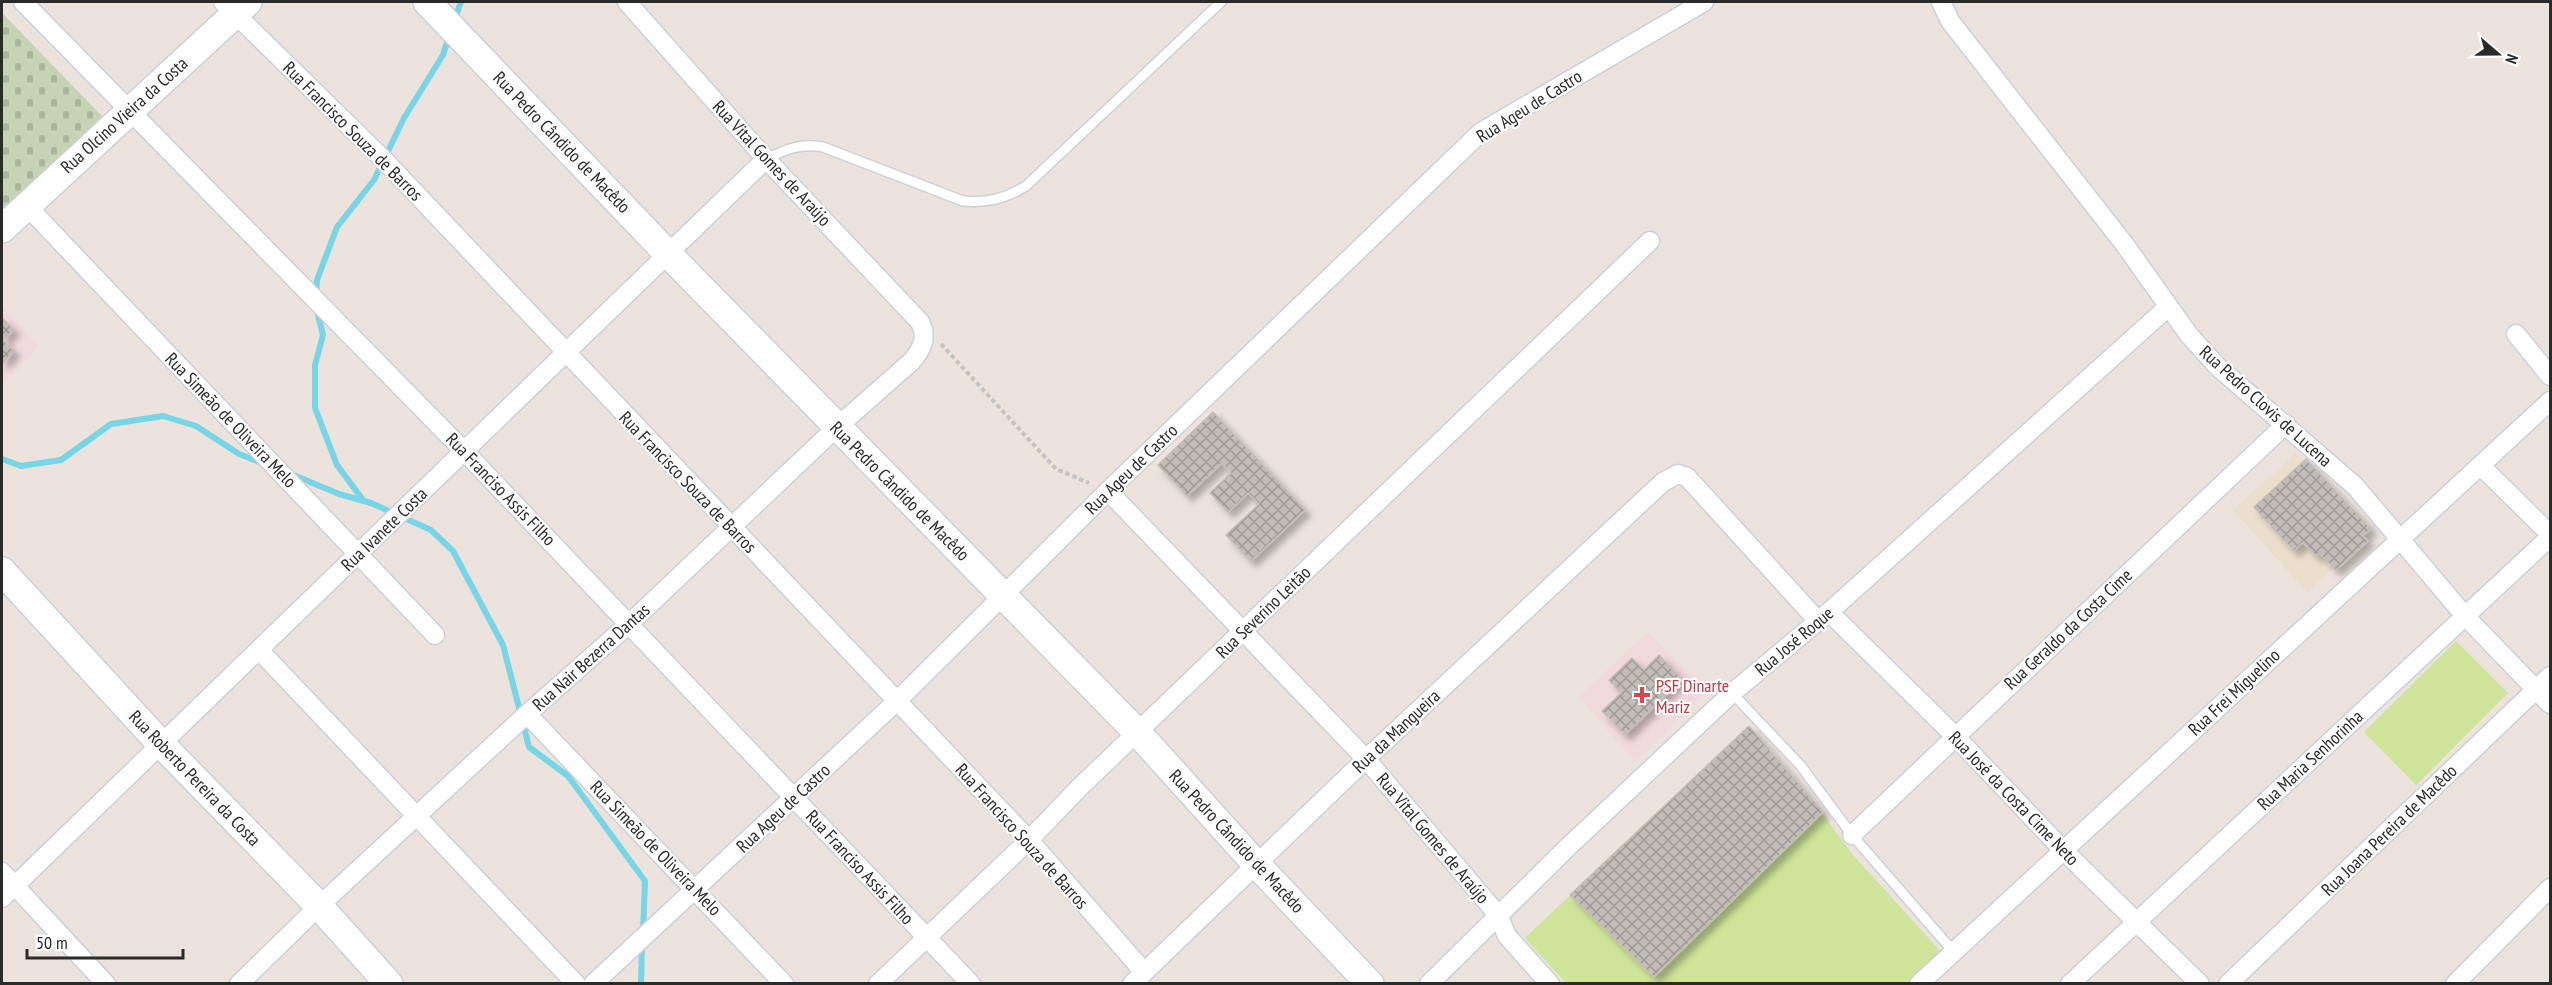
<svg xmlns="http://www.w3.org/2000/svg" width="2552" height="985" font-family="'PT Sans Narrow',sans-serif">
	<defs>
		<pattern id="cemetery-stones" width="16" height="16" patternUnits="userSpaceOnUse" patternTransform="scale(1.5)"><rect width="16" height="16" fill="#c7d3b5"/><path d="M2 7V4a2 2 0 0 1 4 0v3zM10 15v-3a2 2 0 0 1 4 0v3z" fill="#abb59c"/></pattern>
		<pattern id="building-cross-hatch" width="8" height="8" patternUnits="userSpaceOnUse" patternTransform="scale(1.5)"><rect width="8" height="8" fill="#c3bdb9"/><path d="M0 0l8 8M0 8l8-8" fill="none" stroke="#9f9a97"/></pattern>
		<filter id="shadow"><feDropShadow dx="5.5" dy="5.5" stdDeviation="3" flood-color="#0004"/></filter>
	</defs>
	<rect width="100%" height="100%" fill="#ebe3dc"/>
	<path fill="#ebdecd" d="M2296 453 2370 535 2307 592 2233 510Z"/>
	<g fill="#f1dade">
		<path d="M2 307 39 346 2 384Z"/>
		<path d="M1648 632 1706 692 1635 762 1579 697Z"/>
	</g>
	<path fill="url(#cemetery-stones)" d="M2 13 102 116 2 212Z"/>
	<g fill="#cde499">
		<path d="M2456 641 2508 693 2416 785 2364 732Z"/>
		<path d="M1749 726 1812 799 1852 854 1943 954 1912 983 1567 984 1525 938Z"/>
	</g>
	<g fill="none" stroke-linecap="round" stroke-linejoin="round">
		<g stroke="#76d5e6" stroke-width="6">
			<path d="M454 21 461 2"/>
			<path d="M316 294 317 280 337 227 374 180 404 118 443 55 449 36"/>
			<path d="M316 307 323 335 315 365V408L337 465 363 500"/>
			<path d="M2 459 21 466 61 460 111 424 163 416 196 426 239 454 262 463"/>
			<path d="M291 474 339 494 371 503 431 530 453 551 503 645 529 747 568 776 645 881 643 932"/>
			<path d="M641 984 642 945"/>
		</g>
	</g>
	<g fill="url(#building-cross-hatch)" stroke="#c6beb6" stroke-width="1.5" filter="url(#shadow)">
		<path d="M2 318 14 330 3 340 14 351 2 364Z"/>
		<path d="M1213 412 1305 510 1251 561 1226 535 1259 504 1248 493 1228 512 1210 493 1231 473 1222 463 1187 496 1158 465Z"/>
		<path d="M2306 459 2371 529 2363 536 2368 541 2336 570 2319 553 2316 556 2303 542 2294 551 2254 507Z"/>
		<path d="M1659 655 1682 679 1625 735 1602 711 1621 693 1609 680 1632 658 1644 670Z"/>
		<path d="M1749 726 1823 812 1654 977 1570 895Z"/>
	</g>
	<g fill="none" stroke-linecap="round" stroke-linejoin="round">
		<g stroke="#cbd0da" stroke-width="12">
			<g id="lane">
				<path d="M766 159C786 149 801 143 823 147L963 201C988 203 1004 199 1026 186L1221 2"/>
				<path d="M1732 693 1801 766 1852 835 1953 951"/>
			</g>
		</g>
		<g stroke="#cbd0da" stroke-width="21">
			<g id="street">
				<path d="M23 2 464 451 971 984"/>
				<path d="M223 2 384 160 1029 840 1144 972"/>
				<path d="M1941 2 1950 21 2125 245 2189 335 2218 367 2355 486 2465 616 2550 704"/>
				<path d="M26 205 435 635"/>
				<path d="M2516 334 2550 376"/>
				<path d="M2481 466 2550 534"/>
				<path d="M1108 491 1366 759 1498 915 1507 936 1550 984"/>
				<path d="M1829 612 1955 736 2063 850 2200 984"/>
				<path d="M259 650 576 984"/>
				<path d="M527 714 784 984"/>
				<path d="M1852 835 2286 424"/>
				<path d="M2 872 106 984"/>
				<path d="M2 898 766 159"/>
				<path d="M239 984 319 906 527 714 630 623 837 427 912 361C922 349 928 337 920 322L766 159 627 2"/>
				<path d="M593 984 897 701 1108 491 1481 132 1704 2"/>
				<path d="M878 984 1029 840 1080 787 1650 241"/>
				<path d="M1132 984 1366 759 1663 482 1678 474 1687 477 1818 621"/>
				<path d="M1429 984 1568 847 1732 693 1829 612 2168 307"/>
				<path d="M1919 984 2550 401"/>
				<path d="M2070 984 2550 537"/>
				<path d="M2228 984 2550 676"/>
				<path d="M2455 984 2550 888"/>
			</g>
		</g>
		<g stroke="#cbd0da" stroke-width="30">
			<g id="secondary">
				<path d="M427 2 668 254 1137 732 1257 865 1370 984"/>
				<path d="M2 229 248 2"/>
				<path d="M2 571 160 743 319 906 389 984"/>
			</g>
		</g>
		<path stroke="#c3c3c3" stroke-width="4" stroke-dasharray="4.5 3" stroke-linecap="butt" d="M941 344 1056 469 1089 483"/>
		<use href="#lane" stroke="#fff" stroke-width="9"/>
		<use href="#street" stroke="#fff" stroke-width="18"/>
		<use href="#secondary" stroke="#fff" stroke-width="27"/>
	</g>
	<path fill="#e0444e" stroke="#fff" stroke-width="2" d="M1639 686h6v6h6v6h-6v6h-6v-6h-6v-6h6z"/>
	<g text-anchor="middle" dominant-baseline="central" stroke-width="4.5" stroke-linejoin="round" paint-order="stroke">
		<g font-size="18" fill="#2a2a2a" stroke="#fff">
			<text transform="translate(1529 106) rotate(-32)">Rua Ageu de Castro</text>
			<text transform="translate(124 115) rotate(-42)">Rua Olcino Vieira da Costa</text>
			<text transform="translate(353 131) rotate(45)">Rua Francisco Souza de Barros</text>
			<text transform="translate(562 142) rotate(46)">Rua Pedro Cândido de Macêdo</text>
			<text transform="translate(772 163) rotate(47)">Rua Vital Gomes de Araújo</text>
			<text transform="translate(2266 406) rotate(42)">Rua Pedro Clovis de Lucena</text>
			<text transform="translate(231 420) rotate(46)">Rua Simeão de Oliveira Melo</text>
			<text transform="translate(1131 469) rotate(-44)">Rua Ageu de Castro</text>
			<text transform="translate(688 482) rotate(46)">Rua Francisco Souza de Barros</text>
			<text transform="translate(501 489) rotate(46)">Rua Franciso Assis Filho</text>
			<text transform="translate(900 491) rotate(45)">Rua Pedro Cândido de Macêdo</text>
			<text transform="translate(384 529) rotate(-44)">Rua Ivanete Costa</text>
			<text transform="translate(1263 612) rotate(-44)">Rua Severino Leitão</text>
			<text transform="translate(2068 629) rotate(-43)">Rua Geraldo da Costa Cime</text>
			<text transform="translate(1794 641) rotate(-40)">Rua José Roque</text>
			<text transform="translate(591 657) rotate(-42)">Rua Nair Bezerra Dantas</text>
			<text transform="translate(2234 692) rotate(-43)">Rua Frei Miguelino</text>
			<text transform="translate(1396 731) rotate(-43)">Rua da Mangueira</text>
			<text transform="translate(2310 760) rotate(-43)">Rua Maria Senhorinha</text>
			<text transform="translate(195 778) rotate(46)">Rua Roberto Pereira da Costa</text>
			<text transform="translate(2014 798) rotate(46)">Rua José da Costa Cime Neto</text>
			<text transform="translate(783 808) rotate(-43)">Rua Ageu de Castro</text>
			<text transform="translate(2389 830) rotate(-44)">Rua Joana Pereira de Macêdo</text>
			<text transform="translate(1022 836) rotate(48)">Rua Francisco Souza de Barros</text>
			<text transform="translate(1433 838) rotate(50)">Rua Vital Gomes de Araújo</text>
			<text transform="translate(1237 841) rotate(47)">Rua Pedro Cândido de Macêdo</text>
			<text transform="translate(656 848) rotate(46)">Rua Simeão de Oliveira Melo</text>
			<text transform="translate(860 867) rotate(47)">Rua Franciso Assis Filho</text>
		</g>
		<g font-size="18" fill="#be3a42" stroke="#fff" text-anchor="start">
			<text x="1656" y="685">PSF Dinarte<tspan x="1656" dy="21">Mariz</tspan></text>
		</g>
	</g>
	<rect width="2552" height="985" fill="none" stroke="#2a2a2a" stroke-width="6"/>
	<g transform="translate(2498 54) rotate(110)" stroke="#ffffff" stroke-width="4.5" paint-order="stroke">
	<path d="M0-4.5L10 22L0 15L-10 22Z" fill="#2a2a2a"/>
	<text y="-9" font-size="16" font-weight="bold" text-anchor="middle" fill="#2a2a2a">N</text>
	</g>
	<path d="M27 949v9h156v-9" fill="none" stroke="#2a2a2a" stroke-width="3"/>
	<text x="36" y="949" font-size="18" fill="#2a2a2a" stroke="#ffffff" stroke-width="4.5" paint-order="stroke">50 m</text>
</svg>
